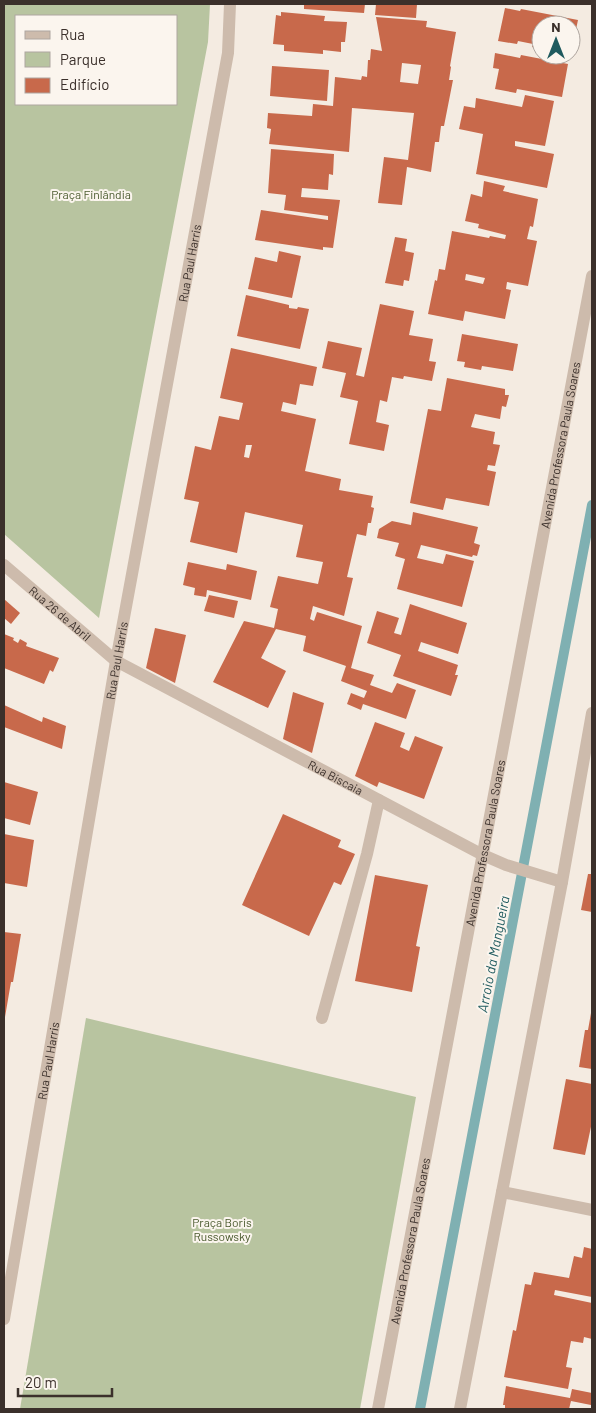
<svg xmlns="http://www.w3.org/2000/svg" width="596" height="1413" font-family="Barlow,sans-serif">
	<rect width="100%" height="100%" fill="#f4ebe1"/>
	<g fill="#b8c4a0" fill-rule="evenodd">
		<path d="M4 4H210L208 42 99 618 4 534ZM16 16H176V104H16Z"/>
		<path d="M86 1018 416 1097 360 1409H20Z"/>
	</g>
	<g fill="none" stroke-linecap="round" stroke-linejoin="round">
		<path stroke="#7fb0b2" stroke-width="10" d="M420 1409 592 505"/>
	</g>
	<g fill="#c8694b" fill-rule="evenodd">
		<path d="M304 4H365L364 13 304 9Z"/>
		<path d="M376 4H417L416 18 375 15Z"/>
		<path d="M505 8 520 11 521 9 578 20 575 34H579L575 55 571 54V25H541V49L532 47 533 44 518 41 517 44 498 41Z"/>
		<path d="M281 12 325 16 324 21 347 22 345 42H341V52L323 50V54L284 51V45L273 44 276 15 281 16Z"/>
		<path d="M376 17 427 21 426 27 456 32 450 66 451 67 449 80H453L444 126H441L439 142H435L431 172 407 167 402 205 378 203 384 157 408 160 414 113 352 108 349 152 269 144 271 129 267 128 268 113 312 116 313 104 333 106 335 77 361 80 362 76 367 77 368 60H370L371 49 382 51ZM402 63 421 65 418 84 400 82Z"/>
		<path d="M495 53 520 58 521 55 568 64 562 97 517 89 516 93 495 89 499 69 493 68Z"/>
		<path d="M272 66 329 70 327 101 270 96Z"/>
		<path d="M525 95 554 101 545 146 515 141V146L554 154 547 188 476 174 483 134 459 129 464 106 475 108 476 98 522 107Z"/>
		<path d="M271 149 334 154 333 175 329 174 328 190 302 188 301 197 340 200 333 248 323 247V250L255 240 261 210 328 220V216L284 210 286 195 268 193Z"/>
		<path d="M484 181 505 186 503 191 538 199 533 227 530 226 527 239 537 241 528 286 507 282 506 289 511 290 505 319 465 311 463 321 428 314 435 280 437 281 439 269 445 270 452 231 489 238 490 236 505 239 506 235 478 228 479 224 465 221 471 194 482 197ZM466 274 485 278 483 284 465 280Z"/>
		<path d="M395 237 407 239 405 251 414 253 409 281 404 280 403 286 385 283Z"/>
		<path d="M279 251 301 256 292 298 248 289 255 257 277 262Z"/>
		<path d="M246 295 289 305V308L297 309 298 307 309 309 300 349 237 336Z"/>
		<path d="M380 304 414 311 409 335 433 339 429 361 436 362 432 381 404 376 403 379 392 377 387 402 380 400 376 422 389 425 384 451 349 444 358 401 340 397 346 373 322 368 328 341 362 348 356 375 364 377Z"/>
		<path d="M462 334 518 344 513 371 482 366 481 370 464 367 465 362 457 361Z"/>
		<path d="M231 348 317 367 313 386 300 384 296 405 283 402 281 411 316 419 305 471 341 479 339 490 373 496 371 507 374 508 371 523H368L366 536 357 534 347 577 353 578 344 616 313 606 310 619 314 621 317 612 362 626 351 668 374 675 370 685 392 693 397 683 416 690 406 719 363 704 361 710 347 704 351 693 364 698 367 691 341 681 346 666 303 651 306 636 276 629 261 658 286 671 268 708 213 682 244 621 274 628 278 609 270 607 278 576 318 584 323 562 296 557 303 525 245 512 237 553 190 542 199 502 184 499 195 446 211 450 219 416 239 420 243 403 220 398ZM246 445H252L249 458 244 457Z"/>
		<path d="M447 378 505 389V395H509L506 407 502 406 500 419 475 414 471 427 495 432 493 444 500 445 495 466 488 465 487 470 496 472 489 506 446 498 443 510 410 503 428 409 441 411Z"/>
		<path d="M413 512 478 527 474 543 480 545 477 556 473 555 472 557 421 545 417 558 443 564 446 554 474 561 462 607 397 589 405 559 395 556 399 543 377 538 379 529 392 521 411 525Z"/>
		<path d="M188 562 226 570 227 564 257 571 251 600 207 590 206 597 194 595 195 588 183 585Z"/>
		<path d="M209 595 238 601 234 618 204 611Z"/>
		<path d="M4 599 20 613 11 624 4 618Z"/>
		<path d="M410 604 467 623 458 654 421 642 418 651 458 665 455 675H458L451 696 393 676 401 655 367 643 377 611 399 618 394 633 401 635Z"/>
		<path d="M155 628 186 635 175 683 146 668Z"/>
		<path d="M4 634 14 638 13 640 18 643 20 639 27 643 26 646 59 658 53 672 50 670 44 684 4 668Z"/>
		<path d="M293 692 324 703 312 753 283 739Z"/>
		<path d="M4 705 42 722 43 717 66 726 62 749 4 727Z"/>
		<path d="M375 722 405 733 400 747 409 751 415 736 443 747 424 799 379 782 377 787 355 776Z"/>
		<path d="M4 782 38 792 30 825 4 818Z"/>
		<path d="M283 814 341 840 338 847 355 854 341 885 334 882 309 936 242 905Z"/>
		<path d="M4 834 34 840 27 887 4 883Z"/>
		<path d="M588 874H592V912L581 910Z"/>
		<path d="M375 875 428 885 416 946 420 947 412 992 355 981Z"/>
		<path d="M4 932 21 934 13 982H11L5 1017Z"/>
		<path d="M591 1013H592V1069L579 1067 585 1030H588Z"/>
		<path d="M566 1079 592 1084V1122L585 1155 553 1149Z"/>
		<path d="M584 1247 592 1249V1297L555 1290 554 1295 592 1303V1339L584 1337 583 1343 571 1341 566 1367 572 1368 568 1389 504 1377 513 1330 516 1331 525 1284 531 1285 534 1272 569 1278 574 1256 582 1258Z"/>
		<path d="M506 1386 570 1398 572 1389 592 1393V1397L591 1405 571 1401 569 1409H505V1405H503Z"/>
	</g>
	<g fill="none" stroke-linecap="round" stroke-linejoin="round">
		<g stroke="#cdbbac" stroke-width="12">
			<path id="s1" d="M4 565 116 661 483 855 506 865 562 882"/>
			<path d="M322 1018 367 854 379 800"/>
			<path d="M502 1192 592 1210"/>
			<path id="s2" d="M4 1319 116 661 228 53 230 4"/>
			<path id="s3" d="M378 1409 592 276"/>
			<path d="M460 1409 562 882 592 713"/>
		</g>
	</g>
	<g text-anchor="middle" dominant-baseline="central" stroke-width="4" stroke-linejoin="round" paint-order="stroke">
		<g font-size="12" fill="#4a5a2e" stroke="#fbf5ee">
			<text x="91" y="194">Praça Finlândia</text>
			<text x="222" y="1222">Praça Boris<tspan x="222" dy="14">Russowsky</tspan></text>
		</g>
		<g font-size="12" fill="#3b302b" stroke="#fbf5ee">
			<text stroke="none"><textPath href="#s2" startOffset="1072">Rua Paul Harris</textPath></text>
			<text stroke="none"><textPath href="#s3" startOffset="981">Avenida Professora Paula Soares</textPath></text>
			<text stroke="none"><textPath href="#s1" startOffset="74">Rua 26 de Abril</textPath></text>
			<text stroke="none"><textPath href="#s2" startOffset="668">Rua Paul Harris</textPath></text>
			<text stroke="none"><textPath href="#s1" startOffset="396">Rua Biscaia</textPath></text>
			<text stroke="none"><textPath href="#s3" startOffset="576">Avenida Professora Paula Soares</textPath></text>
			<text stroke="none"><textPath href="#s2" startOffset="262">Rua Paul Harris</textPath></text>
			<text stroke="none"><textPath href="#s3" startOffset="171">Avenida Professora Paula Soares</textPath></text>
		</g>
		<g font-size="14" font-style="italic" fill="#1f5a5e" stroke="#fbf5ee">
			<text transform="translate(493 954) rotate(-79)">Arroio da Mangueira</text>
		</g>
	</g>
	<rect width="596" height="1413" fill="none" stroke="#3b302b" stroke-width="10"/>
	<rect x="15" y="15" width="162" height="90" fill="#fbf5ee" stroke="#aea6a0"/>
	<rect x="25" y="31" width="25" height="8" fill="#cdbbac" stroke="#aea6a0"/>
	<text x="60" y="40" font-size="15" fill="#3b302b">Rua</text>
	<rect x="25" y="52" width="25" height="15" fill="#b8c4a0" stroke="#aea6a0"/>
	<text x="60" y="65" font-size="15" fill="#3b302b">Parque</text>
	<rect x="25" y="78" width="25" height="15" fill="#c8694b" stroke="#aea6a0"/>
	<text x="60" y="90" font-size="15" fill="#3b302b">Edifício</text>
	<g transform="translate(556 40)"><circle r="24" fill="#fbf5ee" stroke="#aea6a0"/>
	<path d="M0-4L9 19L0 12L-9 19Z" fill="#1f5a5e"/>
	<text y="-8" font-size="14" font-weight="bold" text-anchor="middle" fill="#3b302b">N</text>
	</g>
	<path d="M18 1388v8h94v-8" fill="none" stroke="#3b302b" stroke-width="2.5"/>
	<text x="25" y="1388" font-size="15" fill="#3b302b" stroke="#fbf5ee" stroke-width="4" paint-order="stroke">20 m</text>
</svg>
